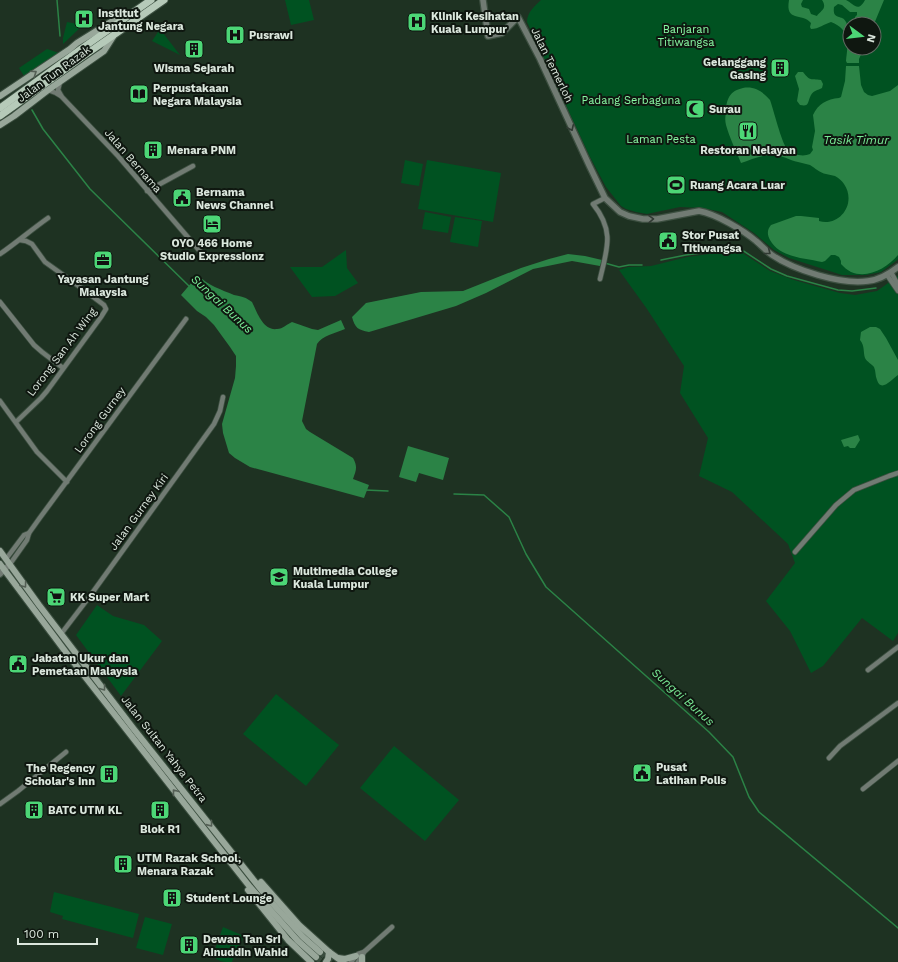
<svg xmlns="http://www.w3.org/2000/svg" width="898" height="962" font-family="'Work Sans',sans-serif">
	<rect width="100%" height="100%" fill="#1e3222"/>
	<g fill="#005221" fill-rule="evenodd">
		<path d="M285 0H309L314 20 291 25Z"/>
		<path d="M541 0H898V259L896 261 881 272 866 275H842L789 258 774 250 754 233 722 212 702 208 680 207 647 214 636 212 626 209 621 206 606 187 590 157 527 22C527 12 535 6 541 0ZM850 24H874V48H850Z"/>
		<path d="M67 22 83 25 63 44V38Z"/>
		<path d="M160 29 180 55 152 41Z"/>
		<path d="M47 49 59 53 24 76 19 68Z"/>
		<path d="M405 160 423 164 419 186 401 183Z"/>
		<path d="M427 160 501 173 493 222 418 209Z"/>
		<path d="M425 212 451 217 448 233 422 229Z"/>
		<path d="M455 217 482 221 478 247 450 242Z"/>
		<path d="M346 250 347 268 358 283 335 296 312 297 290 267H322Z"/>
		<path d="M738 250 770 271 794 280 840 293 855 295 877 291 898 276V633L893 641 862 618 823 666 811 673 790 631 766 601 795 563 788 544 732 492 699 476 708 438 680 393 684 366 647 309 619 270 628 267 651 266 687 257Z"/>
		<path d="M97 605 113 616 144 625 162 641 121 696 76 635Z"/>
		<path d="M276 694 339 745 306 786 243 734Z"/>
		<path d="M394 746 459 800 425 841 360 788Z"/>
		<path d="M54 892 139 914 133 938 62 919 63 916 50 912Z"/>
		<path d="M145 917 172 924 163 955 136 948Z"/>
		<path d="M223 927 244 936 237 950 239 952 237 958 234 957 232 962C224 962 217 962 213 955Z"/>
	</g>
	<g fill="#2b8346">
		<path d="M789 0H803L801 4 802 7 809 9 811 14 817 16C820 11 828 9 822 0 828 0 842 0 846 0 854 4 858 13 865 0H884L874 24H854L855 17 857 15V12H850L842 5 838 4 834 7C832 21 843 14 846 22 847 23 847 29 847 29 848 31 850 33 850 35 851 39 850 44 850 48H864L859 59V63H847L846 61C848 44 851 30 831 22 824 24 819 29 811 29L810 27 811 23C802 12 785 23 789 0Z"/>
		<path d="M846 66H859L861 85 864 92 868 95 872 96 890 91 898 85V255C887 268 868 279 851 272 847 270 844 267 841 264V261L839 257 835 255H831L825 261 822 262C805 258 780 258 770 240 767 234 767 230 771 225L796 216H801L819 218V221C840 227 857 203 844 184 842 181 839 178 835 176 832 175 829 175 826 174 820 173 815 168 810 165 806 164 802 163 798 162 789 160 780 154 771 155 761 155 750 160 741 163 736 151 729 136 726 125 725 121 725 117 726 113 726 100 729 91 743 88 755 86 763 92 770 100 774 111 781 141 787 149 793 155 803 157 810 154L813 150 812 147 815 131 813 115C818 104 827 99 839 98L841 97 845 81Z"/>
		<path d="M798 72H803C811 82 810 78 821 80L823 84 822 88C818 90 813 91 811 95 807 102 810 107 800 105L797 101 799 89 795 76Z"/>
		<path d="M568 254 585 256 602 260 600 266 572 261 533 269 486 293 456 306 369 332C358 330 355 328 352 317L366 303 421 292 463 291 521 268 549 259Z"/>
		<path d="M198 275C207 285 222 290 234 295 239 296 245 297 249 300L252 302C257 312 263 331 277 329 283 329 287 324 292 322L312 329 318 330 341 320 345 329C335 333 322 336 317 344L302 421 306 429 310 432 353 458C358 467 356 470 353 479L369 485 364 498 250 467 235 458 229 453 223 433 222 424 235 378 236 366V356L230 347 214 325 206 317 197 311 181 295Z"/>
		<path d="M870 327H876L880 329 886 338 898 360V375C892 379 881 393 877 380 875 376 876 371 874 367 872 364 867 362 865 358 863 352 865 346 860 340L861 332Z"/>
		<path d="M858 435 860 440 855 448H850L848 446 844 447 841 440Z"/>
		<path d="M408 446 449 458 443 480 419 473 416 482 399 477Z"/>
	</g>
	<g fill="none" stroke-linecap="round" stroke-linejoin="round">
		<g stroke="#2b8346" stroke-width="1.5">
			<path d="M57 0 60 36"/>
			<path d="M32 110 43 129 90 189 190 287"/>
			<path d="M661 260 686 255 739 248 771 269 787 276 838 290 852 291 876 288"/>
			<path d="M601 262 619 267 629 265H642"/>
			<path d="M365 490 388 491"/>
			<path d="M454 494 484 495 509 517 526 554 546 587 709 732 733 757 749 797 759 812 898 928"/>
		</g>
		<g stroke="#3a4d3e" stroke-width="6" stroke-dasharray="6 3" stroke-linecap="butt">
			<path d="M320 952 332 962"/>
			<path d="M316 957 322 962"/>
		</g>
		<g stroke="#3c4f40" stroke-width="6">
			<g id="minor">
				<path d="M60 82 58 90 62 97 118 156 204 256"/>
				<path d="M48 90 56 93 61 96"/>
				<path d="M147 191 193 166"/>
				<path d="M0 254C16 243 31 230 48 218"/>
				<path d="M891 272 898 285"/>
				<path d="M887 275 898 291"/>
				<path d="M600 279C607 249 615 231 593 204L605 198"/>
				<path d="M0 302 34 345 42 352 63 368"/>
				<path d="M0 401 37 452 67 482"/>
				<path d="M16 422 41 398 47 391 101 317 106 309 104 305 80 287 45 262 32 244 26 241 20 240"/>
				<path d="M795 552 836 505 854 490 889 476 898 473"/>
				<path d="M6 559 24 535 29 533"/>
				<path d="M10 564 27 540 29 533 39 519 186 319"/>
				<path d="M61 634 90 596 214 424 220 411 223 397"/>
				<path d="M868 670 898 647"/>
				<path d="M829 758 840 746 898 703"/>
				<path d="M863 789 898 761"/>
				<path d="M0 804 18 791 66 752"/>
				<path d="M351 962 358 954 364 952"/>
				<path d="M358 962 362 957 364 952 392 927"/>
			</g>
		</g>
		<g stroke="#3c4f40" stroke-width="8">
			<g id="tertiary">
				<path d="M483 0 488 36 502 33 518 17 540 59 589 165 605 198 620 212 629 216 643 219H657L699 211C716 214 743 230 756 241 761 245 766 251 772 255 794 270 841 285 868 281 880 280 889 274 898 267"/>
				<path d="M0 574 10 564"/>
			</g>
		</g>
		<g stroke="#3c4f40" stroke-width="8">
			<g id="secondary">
				<path d="M0 96 70 49 77 43 114 20 122 21"/>
				<path d="M0 125 14 116 48 90 104 51 113 37"/>
				<path d="M0 551 39 605 133 728 271 902 303 937 320 952"/>
				<path d="M0 564 68 655 216 844 250 887 298 941 316 957"/>
				<path d="M261 882 299 925 329 952 343 962"/>
				<path d="M248 890 288 940 311 962"/>
				<path d="M338 958 345 959 356 956"/>
				<path d="M326 962 328 959 329 952"/>
				<path d="M362 962V957"/>
			</g>
		</g>
		<g stroke="#3c4f40" stroke-width="9">
			<g id="primary">
				<path d="M0 108 81 49 151 0"/>
				<path d="M0 116 85 55 164 0"/>
			</g>
		</g>
		<use href="#minor" stroke="#717b73" stroke-width="4.5"/>
		<use href="#tertiary" stroke="#717b73" stroke-width="5.5"/>
		<use href="#secondary" stroke="#98a79a" stroke-width="6"/>
		<use href="#primary" stroke="#b6cab9" stroke-width="7"/>
	</g>
	<defs><path id="oneway-chevron" d="M-2-3.5L2.5 0L-2 3.5" fill="none" stroke-width="1.6" stroke-linecap="round" stroke-linejoin="round"/></defs>
	<g stroke="#545f55">
		<use href="#oneway-chevron" transform="translate(34 73) rotate(-34)"/>
		<use href="#oneway-chevron" transform="translate(24 585) rotate(54)"/>
		<use href="#oneway-chevron" transform="translate(103 688) rotate(53)"/>
		<use href="#oneway-chevron" transform="translate(175 792) rotate(-128)"/>
		<use href="#oneway-chevron" transform="translate(210 824) rotate(51)"/>
	</g>
	<g stroke="#313a33">
		<use href="#oneway-chevron" transform="translate(571 128) rotate(65)"/>
		<use href="#oneway-chevron" transform="translate(651 219) rotate(-1)"/>
		<use href="#oneway-chevron" transform="translate(768 252) rotate(38)"/>
	</g>
	<defs>
		<g id="hospital-square" transform="scale(1)"><rect x="-9" y="-9" width="18" height="18" rx="4" fill="#4cd676" stroke="#0f1710"/><path d="M-5-5h3v3.5h4V-5h3V5h-3V1.5h-4V5h-3Z" fill="#111"/></g>
		<g id="building-square" transform="scale(1)"><rect x="-9" y="-9" width="18" height="18" rx="4" fill="#4cd676" stroke="#0f1710"/><path d="M-4-6H4V6H1V3H-1V6H-4ZM-2.5-4.3h1.7v1.8h-1.7ZM.8-4.3h1.7v1.8H.8ZM-2.5-1h1.7V.8h-1.7ZM.8-1h1.7V.8H.8Z" fill="#111"/></g>
		<g id="library-square" transform="scale(1)"><rect x="-9" y="-9" width="18" height="18" rx="4" fill="#4cd676" stroke="#0f1710"/><path d="M-6-4Q-3-5.5-.7-3.5V5Q-3 3-6 4ZM6-4Q3-5.5 .7-3.5V5Q3 3 6 4Z" fill="#111"/></g>
		<g id="mosque-square" transform="scale(1)"><rect x="-9" y="-9" width="18" height="18" rx="4" fill="#4cd676" stroke="#0f1710"/><path d="M3.5-4.9A6 6 0 1 0 3.5 4.9A5 5 0 1 1 3.5-4.9Z" fill="#111"/></g>
		<g id="restaurant-square" transform="scale(1)"><rect x="-9" y="-9" width="18" height="18" rx="4" fill="#4cd676" stroke="#0f1710"/><path d="M-5-6h1v4h1v-4h1v4h1v-4h1v5L-1.5 .5V6h-2V.5L-5-1ZM5-6V6H3V1.5H1.5Q1.5-4 5-6Z" fill="#111"/></g>
		<g id="stadium-square" transform="scale(1)"><rect x="-9" y="-9" width="18" height="18" rx="4" fill="#4cd676" stroke="#0f1710"/><path d="M0-5a6.5 5 0 1 0 0 10a6.5 5 0 1 0 0-10ZM-3.5-1.8h7v3.6h-7Z" fill="#111"/></g>
		<g id="civic-square" transform="scale(1)"><rect x="-9" y="-9" width="18" height="18" rx="4" fill="#4cd676" stroke="#0f1710"/><path d="M-.6-6.5H3V-4.5H.6V-3L4-1V1h2V6H-6V1h2V-1L-.6-3ZM-1.2 2.5V6h2.4V2.5Z" fill="#111"/></g>
		<g id="hotel-square" transform="scale(1)"><rect x="-9" y="-9" width="18" height="18" rx="4" fill="#4cd676" stroke="#0f1710"/><path d="M-6-4.5h1.5V1H6V5H4.5V3h-9V5H-6ZM-4 0a1.8 1.8 0 1 1 3.6 0ZM.5 0V-2.5h3Q6-2.5 6 0Z" fill="#111"/></g>
		<g id="office-square" transform="scale(1)"><rect x="-9" y="-9" width="18" height="18" rx="4" fill="#4cd676" stroke="#0f1710"/><path d="M-6-3h4V-5.5h4V-3h4V5H-6ZM-1-4.5V-3h2v-1.5ZM-6 0V1H6V0Z" fill="#111"/></g>
		<g id="school-square" transform="scale(1)"><rect x="-9" y="-9" width="18" height="18" rx="4" fill="#4cd676" stroke="#0f1710"/><path d="M0-5L7-2L0 1L-7-2ZM-4 1L0 2.5L4 1V4Q0 6-4 4Z" fill="#111"/></g>
		<g id="supermarket-square" transform="scale(1)"><rect x="-9" y="-9" width="18" height="18" rx="4" fill="#4cd676" stroke="#0f1710"/><path d="M-6-5.5h2.5l.6 2H6L4.5 2H-2.5L-4.4-4H-6ZM-1.5 3.2a1.3 1.3 0 1 0 .1 0ZM3 3.2a1.3 1.3 0 1 0 .1 0Z" fill="#111"/></g>
	</defs>
	<g fill-rule="evenodd">
		<use href="#hospital-square" x="84" y="19"/>
		<use href="#hospital-square" x="417" y="22"/>
		<use href="#hospital-square" x="235" y="35"/>
		<use href="#building-square" x="194" y="49"/>
		<use href="#building-square" x="780" y="68"/>
		<use href="#library-square" x="139" y="94"/>
		<use href="#mosque-square" x="695" y="109"/>
		<use href="#restaurant-square" x="748" y="131"/>
		<use href="#building-square" x="153" y="150"/>
		<use href="#stadium-square" x="676" y="185"/>
		<use href="#civic-square" x="182" y="198"/>
		<use href="#hotel-square" x="212" y="224"/>
		<use href="#civic-square" x="668" y="241"/>
		<use href="#office-square" x="103" y="260"/>
		<use href="#school-square" x="279" y="577"/>
		<use href="#supermarket-square" x="56" y="597"/>
		<use href="#civic-square" x="18" y="664"/>
		<use href="#civic-square" x="642" y="773"/>
		<use href="#building-square" x="109" y="774"/>
		<use href="#building-square" x="34" y="810"/>
		<use href="#building-square" x="160" y="810"/>
		<use href="#building-square" x="123" y="864"/>
		<use href="#building-square" x="172" y="898"/>
		<use href="#building-square" x="189" y="945"/>
	</g>
	<g text-anchor="middle" dominant-baseline="central" stroke-width="4" stroke-linejoin="round" paint-order="stroke">
		<g font-size="11" font-weight="bold" fill="#dbe7dd" stroke="#0f1710" text-anchor="start">
			<text x="98" y="13">Institut<tspan x="98" dy="13">Jantung Negara</tspan></text>
			<text x="431" y="16">Klinik Kesihatan<tspan x="431" dy="13">Kuala Lumpur</tspan></text>
			<text x="249" y="35">Pusrawi</text>
			<text x="766" y="62" text-anchor="end">Gelanggang<tspan x="766" dy="13">Gasing</tspan></text>
			<text x="194" y="68" text-anchor="middle">Wisma Sejarah</text>
			<text x="153" y="88">Perpustakaan<tspan x="153" dy="13">Negara Malaysia</tspan></text>
			<text x="709" y="109">Surau</text>
			<text x="167" y="150">Menara PNM</text>
			<text x="748" y="150" text-anchor="middle">Restoran Nelayan</text>
			<text x="690" y="185">Ruang Acara Luar</text>
			<text x="196" y="192">Bernama<tspan x="196" dy="13">News Channel</tspan></text>
			<text x="682" y="235">Stor Pusat<tspan x="682" dy="13">Titiwangsa</tspan></text>
			<text x="212" y="243" text-anchor="middle">OYO 466 Home<tspan x="212" dy="13">Studio Expressionz</tspan></text>
			<text x="103" y="279" text-anchor="middle">Yayasan Jantung<tspan x="103" dy="13">Malaysia</tspan></text>
			<text x="293" y="571">Multimedia College<tspan x="293" dy="13">Kuala Lumpur</tspan></text>
			<text x="70" y="597">KK Super Mart</text>
			<text x="32" y="658">Jabatan Ukur dan<tspan x="32" dy="13">Pemetaan Malaysia</tspan></text>
			<text x="656" y="767">Pusat<tspan x="656" dy="13">Latihan Polis</tspan></text>
			<text x="95" y="768" text-anchor="end">The Regency<tspan x="95" dy="13">Scholar's Inn</tspan></text>
			<text x="48" y="810">BATC UTM KL</text>
			<text x="160" y="829" text-anchor="middle">Blok R1</text>
			<text x="137" y="858">UTM Razak School,<tspan x="137" dy="13">Menara Razak</tspan></text>
			<text x="186" y="898">Student Lounge</text>
			<text x="203" y="939">Dewan Tan Sri<tspan x="203" dy="13">Ainuddin Wahid</tspan></text>
		</g>
		<g font-size="11" fill="#88f8a3" stroke="#0f1710">
			<text x="686" y="29">Banjaran<tspan x="686" dy="13">Titiwangsa</tspan></text>
			<text x="631" y="100">Padang Serbaguna</text>
			<text x="661" y="139">Laman Pesta</text>
		</g>
		<g font-size="11" fill="#dbe7dd" stroke="#0f1710">
			<text transform="translate(552 65) rotate(64)">Jalan Temerloh</text>
			<text transform="translate(54 74) rotate(-36)">Jalan Tun Razak</text>
			<text transform="translate(133 161) rotate(49)">Jalan Bernama</text>
			<text transform="translate(62 352) rotate(-53)">Lorong San Ah Wing</text>
			<text transform="translate(100 420) rotate(-54)">Lorong Gurney</text>
			<text transform="translate(139 512) rotate(-54)">Jalan Gurney Kiri</text>
			<text transform="translate(164 749) rotate(52)">Jalan Sultan Yahya Petra</text>
		</g>
		<g font-size="12" font-style="italic" fill="#79e995" stroke="#0f1710">
			<text x="856" y="140">Tasik Timur</text>
			<text transform="translate(222 304) rotate(43)">Sungai Bunus</text>
			<text transform="translate(683 697) rotate(42)">Sungai Bunus</text>
		</g>
	</g>
	<g transform="translate(862 36) rotate(105)"><circle r="19" fill="#0f1710" stroke="#616a62"/>
	<path d="M0-3L7 15L0 10L-7 15Z" fill="#4cd676"/>
	<text y="-6" font-size="11" font-weight="bold" text-anchor="middle" fill="#dbe7dd">N</text>
	</g>
	<path d="M18 938v6h79v-6" fill="none" stroke="#dbe7dd" stroke-width="2"/>
	<text x="24" y="938" font-size="12" fill="#dbe7dd" stroke="#0f1710" stroke-width="3" paint-order="stroke">100 m</text>
</svg>
